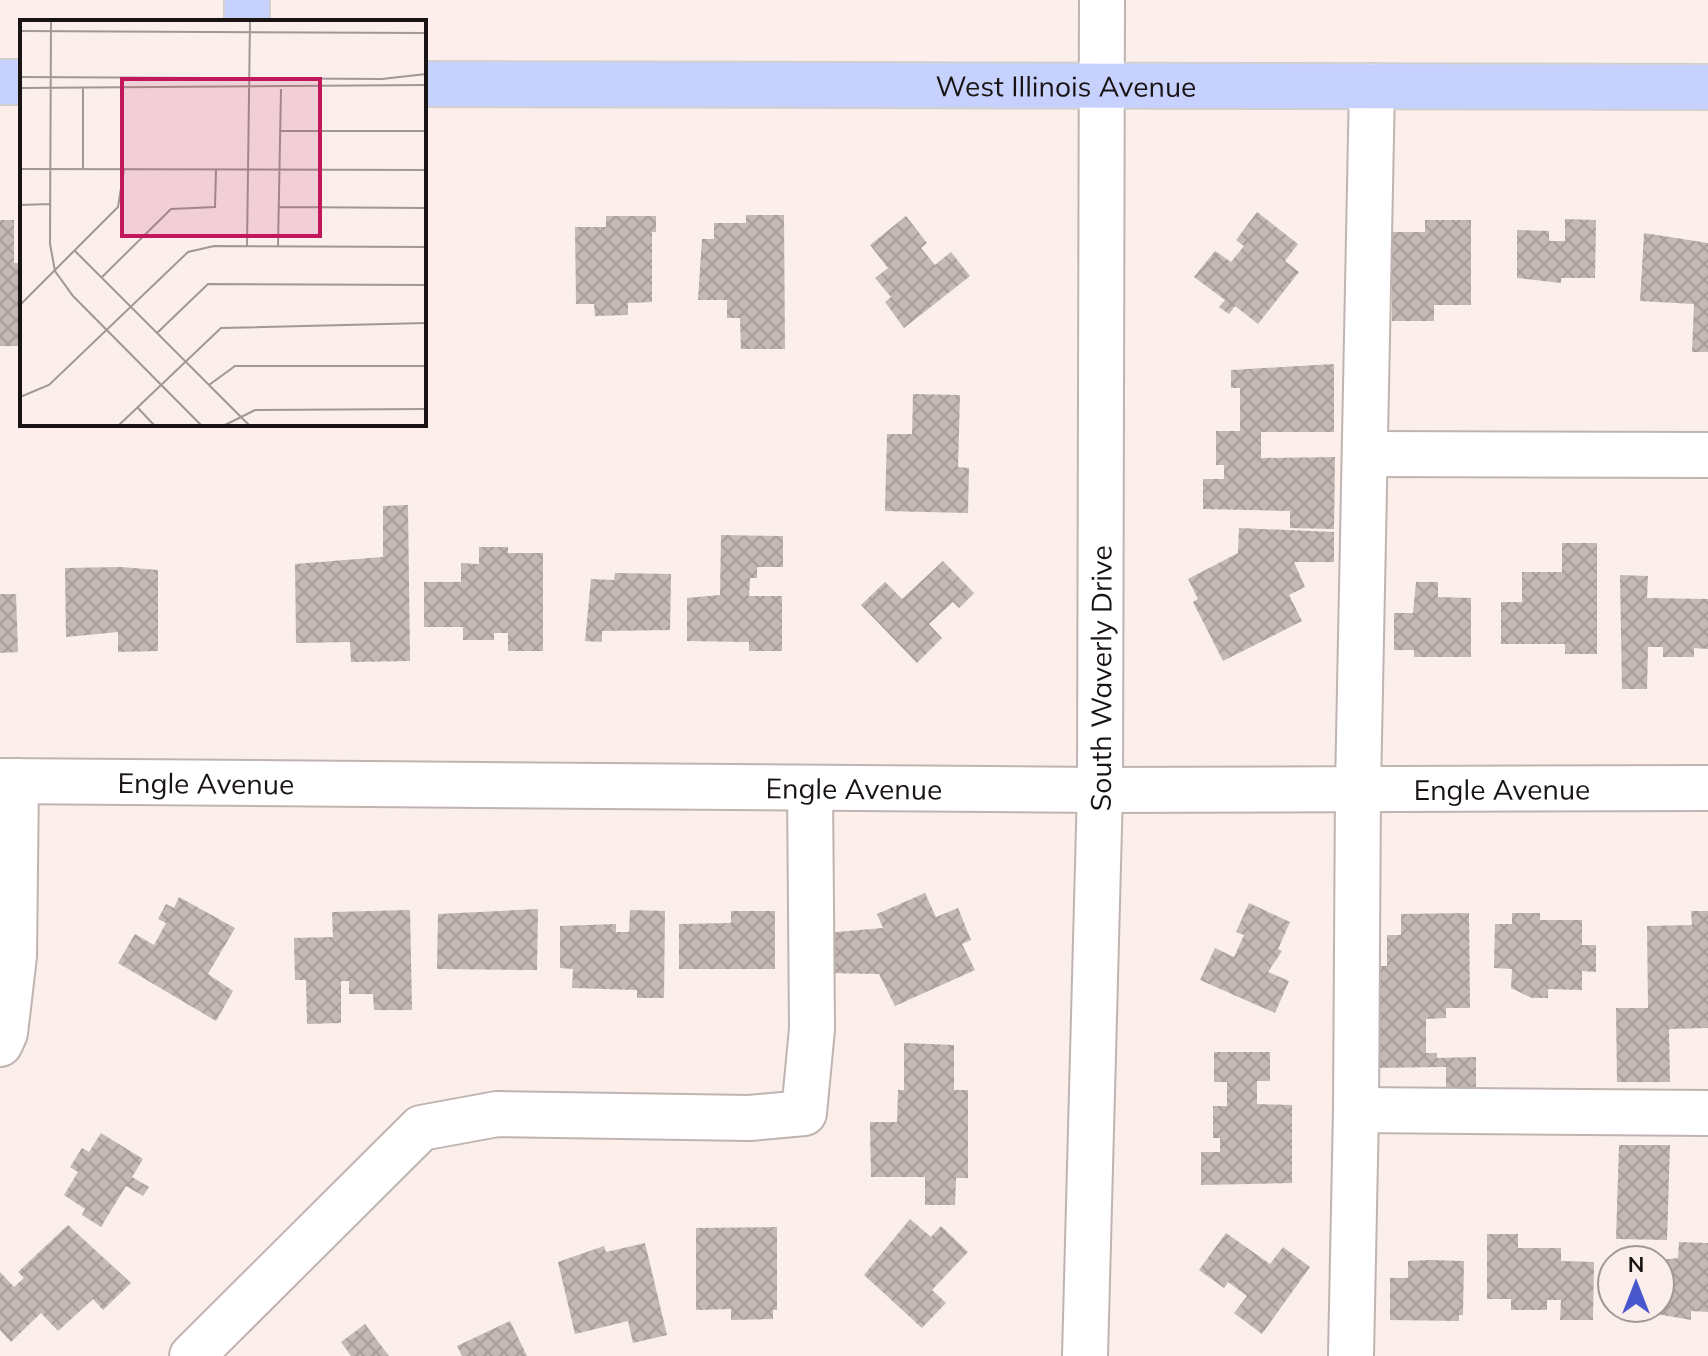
<svg xmlns="http://www.w3.org/2000/svg" width="1708" height="1356" font-family="Mulish,sans-serif">
	<defs>
		<pattern id="building-cross-hatch" width="8" height="8" patternUnits="userSpaceOnUse" patternTransform="scale(2)"><rect width="8" height="8" fill="#c4b8b5"/><path d="M0 0l8 8M0 8l8-8" fill="none" stroke="#a89d9b"/></pattern>
	</defs>
	<rect width="100%" height="100%" fill="#fbeeeb"/>
	<g fill="url(#building-cross-hatch)">
		<path d="M1257 212 1298 244 1285 261 1299 272 1258 324 1235 306 1229 314 1219 307 1225 300 1194 277 1215 251 1231 262 1244 246 1236 240Z"/>
		<path d="M746 215H784L785 349H741L740 318H727V300H698L702 239H714V223H746Z"/>
		<path d="M606 216H656V232H652V302L628 303V315L595 316 594 304H576L575 227H606Z"/>
		<path d="M906 216 927 243 921 248 935 265 951 252 970 276 904 328 885 302 891 297 875 278 888 268 870 245Z"/>
		<path d="M1565 219 1596 220 1595 278H1561V283L1517 278V230L1549 231V241H1565Z"/>
		<path d="M0 220H14V263H22V346H0Z"/>
		<path d="M1425 220H1471V305H1434V321H1392V232H1425Z"/>
		<path d="M1644 233 1708 243V352H1692L1694 304 1640 301Z"/>
		<path d="M1334 364V432H1261V458L1335 457 1334 529 1290 528V511L1203 509V479H1224V465H1216V431H1240V388H1231V370Z"/>
		<path d="M913 394 960 395 958 467 969 468 968 513 885 511 887 434H912Z"/>
		<path d="M408 505 410 661 351 662 350 642 296 643 295 564 383 557V506Z"/>
		<path d="M1239 528 1334 532V562H1294L1305 587 1289 595 1302 621 1223 661 1193 602 1198 599 1188 579 1238 553Z"/>
		<path d="M721 535 783 536V567H757V578H750L749 596H782V651H749V642L687 641V598L720 595Z"/>
		<path d="M1562 543H1597V654H1565V644H1501V602H1522V572H1562Z"/>
		<path d="M479 547H508V553H543V651H508V633H494V640H463V627H424V582H461V563L479 564Z"/>
		<path d="M943 561 974 593 959 608 953 602 929 624 942 638 917 663 861 605 885 582 902 599Z"/>
		<path d="M121 567 158 570V651L118 652V632L66 637 65 568Z"/>
		<path d="M615 573 671 574 670 630 602 631V642L585 641 591 579 614 580Z"/>
		<path d="M1620 575 1648 576 1647 598 1708 599V649L1694 648V657H1663V647H1648L1647 689H1622Z"/>
		<path d="M1416 582H1438V597L1471 598V657H1414V650H1394V613H1413Z"/>
		<path d="M0 594H16L18 652 0 653Z"/>
		<path d="M925 893 936 917 958 908 971 940 962 944 975 970 895 1006 879 974 826 973V933L883 928 877 914Z"/>
		<path d="M179 897 235 928 208 974 233 991 216 1021 118 963 135 934 154 945 166 923 158 919 166 904 174 908Z"/>
		<path d="M1249 903 1290 922 1278 949 1282 951 1268 972 1289 981 1275 1013 1200 980 1215 948 1234 957 1244 935 1236 932Z"/>
		<path d="M538 909 537 970 437 969 438 914Z"/>
		<path d="M410 910 412 1010H374L373 994H349V981H341V1023L307 1024 306 980H295L294 938 333 937 332 912Z"/>
		<path d="M630 910 665 911 664 998H637V990L572 988 573 969 560 968V926L616 924V932H629Z"/>
		<path d="M731 911H775V969H679V924L731 923Z"/>
		<path d="M1691 911H1708V1028L1669 1029 1670 1082H1617L1616 1008H1648L1647 926 1692 925Z"/>
		<path d="M1469 913 1470 1008H1446V1018L1426 1019V1053H1437V1058L1476 1057V1092H1446V1067L1370 1068 1369 966H1387V935H1401V914Z"/>
		<path d="M1512 913H1540V920H1582V945H1596V972L1582 971V990L1548 989V998H1532L1511 988 1512 969 1494 968 1495 924H1512Z"/>
		<path d="M904 1043 954 1045V1090H968V1178H956L955 1205H925V1177H871L870 1122H897L898 1090H904Z"/>
		<path d="M1214 1052H1270V1081H1257V1104L1292 1105V1183L1201 1185V1152H1220V1138H1213V1106H1227V1082H1214Z"/>
		<path d="M101 1133 143 1159 132 1177 149 1187 143 1196 126 1186 101 1227 82 1215 85 1209 64 1195 78 1172 70 1167 82 1148 89 1152Z"/>
		<path d="M1619 1145H1670L1667 1240 1616 1239Z"/>
		<path d="M910 1219 931 1237 941 1226 968 1252 932 1290 946 1303 922 1328 864 1275Z"/>
		<path d="M68 1225 131 1283 103 1310 93 1299 58 1331 41 1313 11 1342 0 1330V1272L14 1287 24 1278 18 1272Z"/>
		<path d="M777 1227V1310H773V1319L731 1320V1309L696 1310V1228Z"/>
		<path d="M1226 1233 1270 1264 1283 1247 1310 1267 1262 1334 1234 1313 1247 1296 1228 1282 1224 1288 1199 1270Z"/>
		<path d="M1487 1234H1518V1248H1561V1261L1594 1262 1593 1320H1560L1561 1300H1547V1310H1511V1299H1487Z"/>
		<path d="M1679 1242 1708 1243V1312L1691 1311V1320L1640 1311V1308H1660V1260L1678 1258Z"/>
		<path d="M645 1243 667 1335 633 1343 628 1321 575 1334 558 1262 604 1246 606 1252Z"/>
		<path d="M1430 1260 1464 1261 1463 1315H1459V1321L1390 1320V1278H1408V1261Z"/>
		<path d="M510 1321 527 1356H462L457 1346Z"/>
		<path d="M365 1324 389 1356H351L341 1342Z"/>
	</g>
	<g fill="none" stroke-linecap="round" stroke-linejoin="round">
		<g stroke="#c0b4b1" stroke-width="48">
			<g id="minor">
				<path d="M1365 454 1708 455"/>
				<path id="s1" d="M0 781 1100 790 1708 788"/>
				<path d="M0 1044 5 1033 14 956 16 781"/>
				<path d="M1356 1110 1708 1113"/>
				<path d="M192 1356 421 1128 497 1114 750 1118 804 1113 812 1029 810 788"/>
				<path id="s2" d="M1085 1356 1100 790 1102 0"/>
				<path d="M1351 1356 1356 1110 1358 789 1372 86"/>
			</g>
		</g>
		<g stroke="#d1d0d0" stroke-width="48">
			<g id="major">
				<path d="M247 0V22"/>
				<path d="M0 82H22"/>
				<path id="s3" d="M424 84 1708 87"/>
			</g>
		</g>
		<use href="#minor" stroke="#fff" stroke-width="44"/>
		<use href="#major" stroke="#c7d1fe" stroke-width="44"/>
	</g>
	<g text-anchor="middle" dominant-baseline="central" stroke-width="8" stroke-linejoin="round" paint-order="stroke">
		<g font-size="28" fill="#191413" stroke="#fbeeeb">
			<text stroke="none"><textPath href="#s3" startOffset="642">West Illinois Avenue</textPath></text>
			<text stroke="none"><textPath href="#s2" startOffset="678">South Waverly Drive</textPath></text>
			<text stroke="none"><textPath href="#s1" startOffset="206">Engle Avenue</textPath></text>
			<text stroke="none"><textPath href="#s1" startOffset="854">Engle Avenue</textPath></text>
			<text stroke="none"><textPath href="#s1" startOffset="1502">Engle Avenue</textPath></text>
		</g>
	</g>
	<g transform="translate(20 20)">
		<rect width="406" height="406" fill="#fbeeeb"/>
		<path fill="none" stroke="#a19795" stroke-width="2" d="M31 1 30 224 35 251 53 276 181 405M0 11 406 13M0 57 362 59 406 54M0 68 406 65M63 68V149M260 111H406M0 149 406 150M0 185 30 184M259 187 406 188M227 226 230 1M258 226 261 69M55 231 189 365 215 346H406M81 258 151 189 195 187 196 150M0 285 98 187 104 149M137 313 188 264 406 265M189 365 229 405M0 377 29 365 168 232 194 226 406 227M117 387 134 405M99 405 201 308 406 303M205 405 235 390 406 389"/>
		<path fill="#c2185b" fill-opacity="0.15" stroke="#c2185b" stroke-width="4" d="M102 59H300V216H102Z"/>
		<rect width="406" height="406" fill="none" stroke="#191413" stroke-width="4"/>
	</g>
	<g transform="translate(1636 1284)"><circle r="38" fill="#fbeeeb" stroke="#a19795" stroke-width="2"/>
	<path d="M0-6L14 30L0 20L-14 30Z" fill="#4957cc"/>
	<text y="-12" font-size="22" font-weight="bold" text-anchor="middle" fill="#191413">N</text>
	</g>
</svg>
